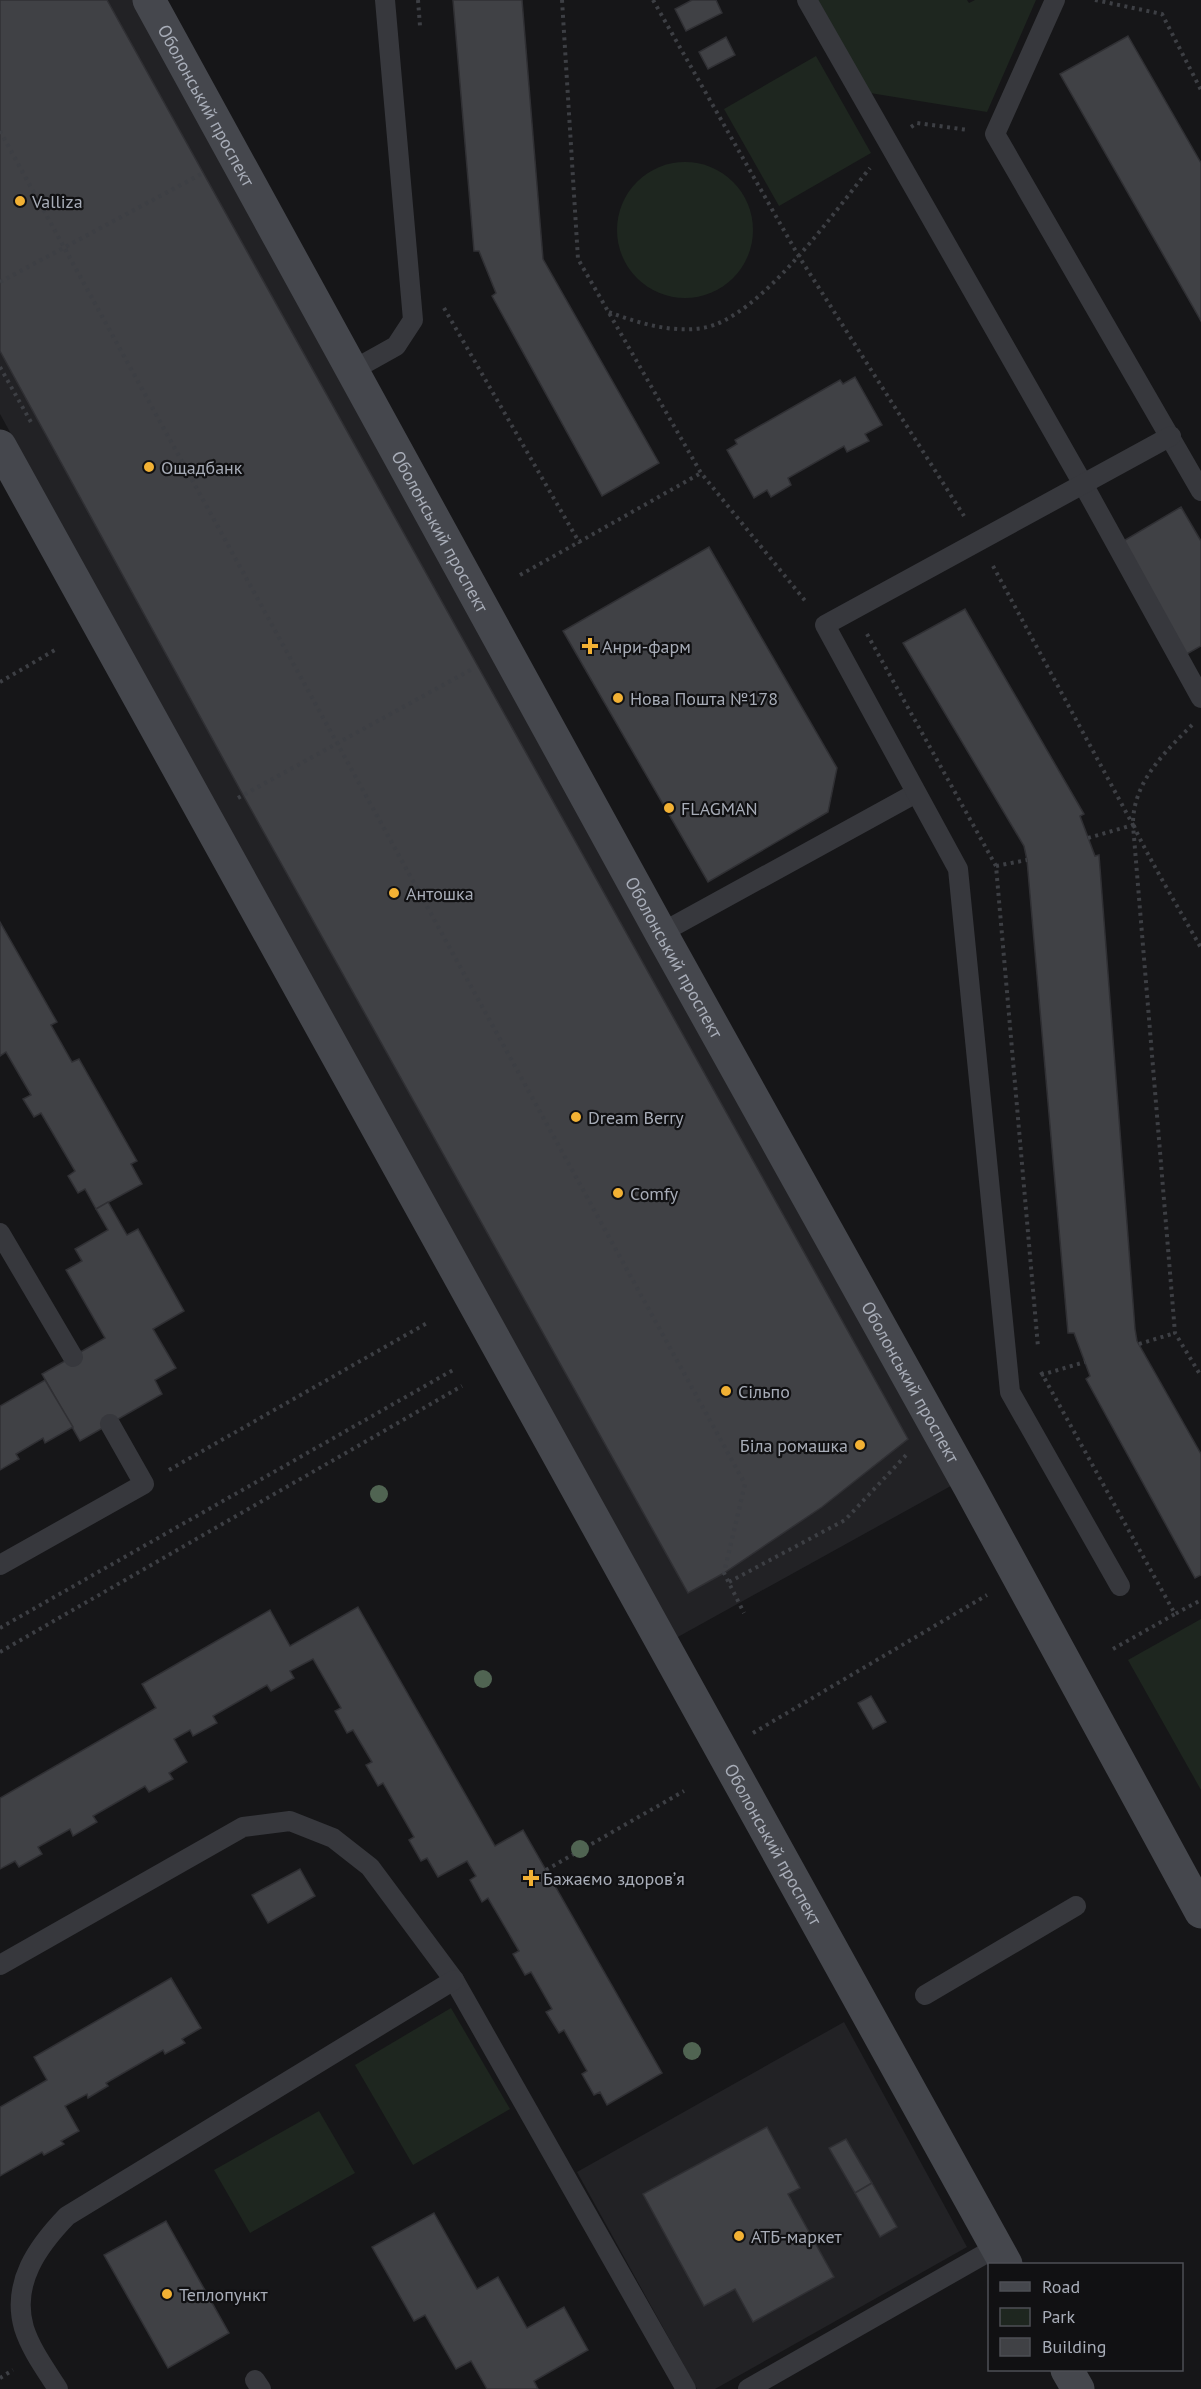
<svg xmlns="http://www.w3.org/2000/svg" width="1201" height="2389" font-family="'PT Sans',sans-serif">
	<rect width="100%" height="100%" fill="#161618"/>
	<g fill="#222225">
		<path d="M0 0H140L958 1482 676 1638 0 414Z"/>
		<path d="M844 2022 967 2247 715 2389H697L577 2172Z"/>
	</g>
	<g fill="#1e261f">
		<path d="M818 0H967L969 3 975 0H1036L987 112 870 93Z"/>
		<path d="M816 56 871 153 779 206 724 109Z"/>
		<circle cx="685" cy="230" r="68"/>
		<path d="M1201 1619V1790L1128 1660Z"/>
		<path d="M451 2008 510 2109 413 2165 355 2065Z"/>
		<path d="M319 2111 355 2173 250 2233 214 2170Z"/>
	</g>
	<g fill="#404145" stroke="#303034" stroke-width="1.5">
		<path d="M0 0H107L908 1439 822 1507 724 1573 688 1593 243 795 0 351Z"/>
		<path d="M453 0H522L543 259 659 463 602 496 492 296 496 293 479 251H474Z"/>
		<path d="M692 0H716L722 13 686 31 675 9Z"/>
		<path d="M1128 36 1201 163V321L1060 74Z"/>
		<path d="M726 37 735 55 708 69 699 52Z"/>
		<path d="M855 377 882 425 865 434 869 441 847 452 844 446 788 478 791 485 771 497 767 490 754 498 727 450 737 444 735 440 840 380 843 384Z"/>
		<path d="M1181 507 1201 541V646L1185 655 1120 543Z"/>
		<path d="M709 547 837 768 828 812 708 882 563 631Z"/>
		<path d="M965 609 1084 814 1080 816 1095 856 1099 855 1135 1329 1137 1341 1201 1454V1575L1195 1578 1086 1379 1090 1376 1074 1333H1068L1027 860 1024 846 903 643Z"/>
		<path d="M0 922 57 1022 51 1025 72 1062 79 1059 137 1161 131 1164 142 1184 96 1209 85 1189 78 1193 68 1176 75 1171 41 1113 34 1117 23 1099 31 1095 6 1052 0 1056Z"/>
		<path d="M108 1202 127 1235 138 1229 184 1311 153 1329 176 1368 155 1380 162 1394 80 1441 42 1374 105 1338 66 1270 82 1261 75 1249 108 1230 96 1209Z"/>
		<path d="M45 1380 73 1427 45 1443 43 1438 16 1454 19 1459 0 1470V1406Z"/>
		<path d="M358 1607 495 1846 523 1830 662 2073 607 2105 600 2092 594 2095 582 2074 587 2071 564 2030 559 2033 546 2012 552 2009 531 1972 525 1975 513 1954 519 1951 488 1898 482 1902 470 1880 476 1876 467 1861 438 1877 427 1858 421 1861 409 1840 414 1837 383 1783 378 1786 366 1765 372 1762 353 1730 347 1733 335 1711 341 1708 313 1659 290 1671 294 1678 271 1691 267 1685 213 1716 217 1723 193 1736 190 1730 174 1739 187 1762 169 1773 173 1779 149 1792 145 1786 93 1816 97 1822 73 1836 70 1829 38 1847 42 1854 19 1867 15 1861 0 1869V1798L156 1708 142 1684 270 1610 290 1646Z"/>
		<path d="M871 1696 886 1722 873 1729 858 1703Z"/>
		<path d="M300 1869 315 1896 268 1923 252 1895Z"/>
		<path d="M171 1978 201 2028 182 2039 185 2043 165 2054 163 2050 106 2083 108 2086 88 2098 87 2094 65 2106 79 2131 61 2141 64 2144 44 2155 42 2152 0 2176V2107L47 2080 34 2057Z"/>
		<path d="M767 2127 800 2188 788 2194 834 2277 753 2322 735 2289 704 2306 643 2194Z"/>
		<path d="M846 2139 872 2183 855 2193 829 2148Z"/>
		<path d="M872 2183 897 2227 880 2237 855 2193Z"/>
		<path d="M434 2213 477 2289 498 2277 527 2328 564 2307 588 2350 534 2381 538 2389H487L471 2361 456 2369 425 2315 414 2321 372 2247Z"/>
		<path d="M166 2221 229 2333 168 2368 104 2255Z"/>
	</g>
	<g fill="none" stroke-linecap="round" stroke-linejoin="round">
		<g stroke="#3d3f44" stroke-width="4" stroke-dasharray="3 4.5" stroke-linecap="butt">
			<path d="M418 0 420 26"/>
			<path d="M562 0 578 259 701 473 807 603"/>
			<path d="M653 0 798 255 964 516"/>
			<path d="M1095 0 1162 14 1201 90"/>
			<path d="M911 127 917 123 968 130"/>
			<path d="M0 131 745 1484 724 1573 744 1613"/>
			<path d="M0 282 203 173"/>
			<path d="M444 308 579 542 701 473"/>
			<path d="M609 312C638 323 671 333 703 328 760 318 834 212 870 168"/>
			<path d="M0 367 32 424"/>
			<path d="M993 566 1133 825 1175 1333 1201 1376"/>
			<path d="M520 575 579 542"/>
			<path d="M867 634 996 866 1038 1347"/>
			<path d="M0 682 55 650"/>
			<path d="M1192 725C1165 752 1134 781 1133 822 1133 832 1192 931 1201 948"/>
			<path d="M238 798 474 668"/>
			<path d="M1088 838 1133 825"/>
			<path d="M996 866 1027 860"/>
			<path d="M1139 1344 1175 1333"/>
			<path d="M1041 1372 1175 1614 1201 1600"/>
			<path d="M1041 1375 1085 1362"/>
			<path d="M169 1470 427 1323"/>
			<path d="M729 1582 845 1520 909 1452"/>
			<path d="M0 1628 453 1370"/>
			<path d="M1113 1649 1175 1614"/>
			<path d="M0 1652 462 1386"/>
			<path d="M753 1733 987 1595"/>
			<path d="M546 1870 684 1791"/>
			<path d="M0 2378 13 2370"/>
		</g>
		<g stroke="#37383d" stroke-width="20">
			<path d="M807 0 1083 484 1201 698"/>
			<path d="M1055 0 995 134 1201 491"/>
			<path d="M353 370 396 346 413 320 385 0"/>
			<path d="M661 933 916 793"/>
			<path d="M0 1233 73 1357"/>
			<path d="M0 1565 144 1484 110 1424"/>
			<path d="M1120 1586 1010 1392 958 869 825 625 1171 436"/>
			<path d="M0 1965 243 1827 290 1821 333 1838 370 1867 454 1980 686 2389"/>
			<path d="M925 1995 1076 1906"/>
			<path d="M255 2380 261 2389"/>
			<path d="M58 2389C46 2370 31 2350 24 2328 11 2283 38 2246 67 2216L454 1980"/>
			<path d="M748 2389 997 2247"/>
		</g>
		<g stroke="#45474d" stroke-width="33">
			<path id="s1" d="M149 0 661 933 969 1486 1201 1912"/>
			<path id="s2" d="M0 446 1006 2264"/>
			<path d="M1067 2370 1078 2389"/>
		</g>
	</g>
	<g fill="#506452">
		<circle cx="379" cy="1494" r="9"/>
		<circle cx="483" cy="1679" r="9"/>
		<circle cx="580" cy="1849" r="9"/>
		<circle cx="692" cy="2051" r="9"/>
	</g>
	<g fill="#f2b134" stroke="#111113" stroke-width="2">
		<circle cx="20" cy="201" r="6"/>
		<circle cx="149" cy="467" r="6"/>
		<path d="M587 637h6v6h6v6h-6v6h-6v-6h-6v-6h6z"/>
		<circle cx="618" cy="698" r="6"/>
		<circle cx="669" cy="808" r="6"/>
		<circle cx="394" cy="893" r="6"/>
		<circle cx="576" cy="1117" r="6"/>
		<circle cx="618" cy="1193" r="6"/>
		<circle cx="726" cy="1391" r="6"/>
		<circle cx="860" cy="1445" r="6"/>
		<path d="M528 1869h6v6h6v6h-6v6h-6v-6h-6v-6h6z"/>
		<circle cx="739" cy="2236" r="6"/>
		<circle cx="167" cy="2294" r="6"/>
	</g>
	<g text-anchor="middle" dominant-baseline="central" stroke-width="4.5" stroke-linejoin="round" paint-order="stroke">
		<g font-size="18" fill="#a8adb8" stroke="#111113">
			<text stroke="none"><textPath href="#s1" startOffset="120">Оболонський проспект</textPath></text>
			<text stroke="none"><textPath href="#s1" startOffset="606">Оболонський проспект</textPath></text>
			<text stroke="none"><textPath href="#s1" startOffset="1092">Оболонський проспект</textPath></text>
			<text stroke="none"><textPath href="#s1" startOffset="1578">Оболонський проспект</textPath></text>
			<text stroke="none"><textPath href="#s2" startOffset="1598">Оболонський проспект</textPath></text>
		</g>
		<g font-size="18" fill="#a8adb8" stroke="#111113" text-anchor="start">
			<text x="32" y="201">Valliza</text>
			<text x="161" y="467">Ощадбанк</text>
			<text x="602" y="646">Анри-фарм</text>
			<text x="630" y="698">Нова Пошта №178</text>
			<text x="681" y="808">FLAGMAN</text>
			<text x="406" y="893">Антошка</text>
			<text x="588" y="1117">Dream Berry</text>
			<text x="630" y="1193">Comfy</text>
			<text x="738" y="1391">Сільпо</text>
			<text x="848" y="1445" text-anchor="end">Біла ромашка</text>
			<text x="543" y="1878">Бажаємо здоровʼя</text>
			<text x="751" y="2236">АТБ-маркет</text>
			<text x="179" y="2294">Теплопункт</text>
		</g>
	</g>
	<rect x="988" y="2263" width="195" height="108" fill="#111113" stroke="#4d4f55" stroke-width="1.5"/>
	<rect x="1000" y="2282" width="30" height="9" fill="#45474d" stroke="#4d4f55" stroke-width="1.5"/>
	<text x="1042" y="2293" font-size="18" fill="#a8adb8">Road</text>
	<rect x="1000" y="2308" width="30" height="18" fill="#1e261f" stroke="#4d4f55" stroke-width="1.5"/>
	<text x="1042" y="2323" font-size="18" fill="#a8adb8">Park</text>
	<rect x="1000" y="2338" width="30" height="18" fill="#404145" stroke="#4d4f55" stroke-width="1.5"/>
	<text x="1042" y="2353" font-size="18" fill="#a8adb8">Building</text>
</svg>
